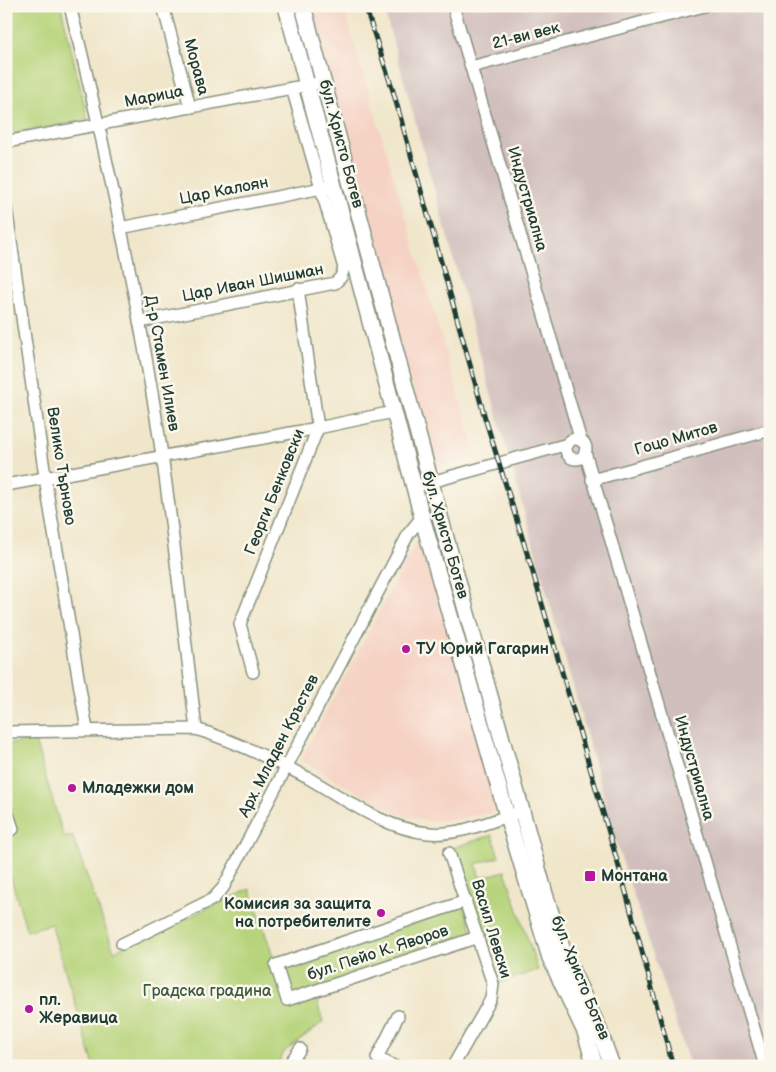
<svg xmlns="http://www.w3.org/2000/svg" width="776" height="1072" font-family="'Balsamiq Sans',sans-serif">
	<rect width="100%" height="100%" fill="#fbf7ec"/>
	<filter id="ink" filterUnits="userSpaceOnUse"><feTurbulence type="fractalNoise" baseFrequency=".02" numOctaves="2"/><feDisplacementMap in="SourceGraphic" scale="10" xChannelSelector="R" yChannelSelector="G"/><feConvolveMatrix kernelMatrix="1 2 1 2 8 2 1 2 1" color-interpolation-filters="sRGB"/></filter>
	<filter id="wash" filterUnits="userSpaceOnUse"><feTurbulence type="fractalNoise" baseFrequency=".0096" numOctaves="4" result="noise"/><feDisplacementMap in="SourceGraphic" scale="20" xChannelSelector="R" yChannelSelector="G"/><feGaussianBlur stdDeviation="1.12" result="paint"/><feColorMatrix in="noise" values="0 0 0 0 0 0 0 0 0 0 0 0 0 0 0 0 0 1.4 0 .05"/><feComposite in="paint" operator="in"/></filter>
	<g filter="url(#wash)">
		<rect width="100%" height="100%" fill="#f0e6ca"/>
		<g fill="#f5d2c3">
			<path d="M307 6H343L477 457 434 467Z"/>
			<path d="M418 538 498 799 493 812 454 820 428 821 398 815 301 760Z"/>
		</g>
		<path fill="#d1bfbd" d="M383 6H770V1066H690L618 848Z"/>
		<g fill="#b7d47b" stroke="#6b8858">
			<path d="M6 6H61L88 120 6 135Z"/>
			<path d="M35 741 64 838 72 835 114 951 250 889 276 965 464 906 474 935 314 991 323 1022 285 1051 276 1066H94L51 924 27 931 6 862V744Z"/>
			<path d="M492 835 499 857 476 864 480 878 505 871 538 970 497 984 452 848Z"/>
		</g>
	</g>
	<g filter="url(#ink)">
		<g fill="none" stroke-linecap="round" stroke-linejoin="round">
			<g stroke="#88927f" stroke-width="14">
				<g id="minor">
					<path d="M70 6C107 154 139 304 162 455 175 546 185 638 196 729"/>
					<path d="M163 6 190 107"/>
					<path d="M453 6 581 441"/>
					<path d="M471 67 704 6"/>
					<path d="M6 142 324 82"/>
					<path d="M6 207 48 497 87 730"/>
					<path d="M120 228 327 187"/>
					<path d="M139 322 335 283 341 277 344 268 292 88"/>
					<circle cx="576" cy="449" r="10"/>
					<path d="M585 452 765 1066"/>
					<path d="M592 480 770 430"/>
					<path d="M6 485 318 428 393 412"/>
					<path d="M413 487 568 444"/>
					<path d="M253 672 240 624 318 428 298 289"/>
					<path d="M6 732 196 729C235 741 272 759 308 778 345 799 385 829 428 833 456 836 487 823 513 814"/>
					<path d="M6 808 13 829 6 832"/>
					<path d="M449 853 493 984 491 999 453 1066"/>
					<path d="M466 901 276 965 287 1000 478 937"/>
					<path d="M122 944 213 899 223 888 409 533 422 517"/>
					<path d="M288 1066 300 1049"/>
					<path d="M394 1066 377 1058 398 1016"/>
				</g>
			</g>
			<g stroke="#88927f" stroke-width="18">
				<g id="major">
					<path d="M286 6 422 517 507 816 550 958 585 1032 595 1066"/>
					<path d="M303 6 441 520 545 894 564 954 598 1027 612 1066"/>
				</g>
			</g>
			<use href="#minor" stroke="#fff" stroke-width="11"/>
			<use href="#major" stroke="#fff" stroke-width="15"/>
			<g stroke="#1f3d34" stroke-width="5">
				<path id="rail" d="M365 6 393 91 485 418 531 566 621 874 673 1066"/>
			</g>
			<use href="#rail" stroke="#fbf7ec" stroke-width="3" stroke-dasharray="9" stroke-linecap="butt"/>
		</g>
	</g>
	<g fill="#b5179e" stroke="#fbf7ec" stroke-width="2">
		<circle cx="406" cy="649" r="5"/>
		<circle cx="72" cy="788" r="5"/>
		<rect x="584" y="870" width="12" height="12" rx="2.5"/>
		<circle cx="381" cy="913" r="5"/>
		<circle cx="29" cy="1009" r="5"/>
	</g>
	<g text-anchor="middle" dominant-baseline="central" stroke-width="5" stroke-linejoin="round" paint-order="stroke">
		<g font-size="16" fill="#1f3d34" stroke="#fbf7ec">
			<text transform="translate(526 36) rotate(-14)">21-ви век</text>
			<text transform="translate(196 67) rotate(75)">Морава</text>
			<text transform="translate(154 97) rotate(-11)">Марица</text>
			<text transform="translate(341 144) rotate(75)">бул. Христо Ботев</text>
			<text transform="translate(224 191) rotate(-11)">Цар Калоян</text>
			<text transform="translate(527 199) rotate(74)">Индустриална</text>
			<text transform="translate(253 283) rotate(-11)">Цар Иван Шишман</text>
			<text transform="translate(162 363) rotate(80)">Д-р Стамен Илиев</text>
			<text transform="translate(676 439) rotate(-16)">Гоцо Митов</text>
			<text transform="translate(61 466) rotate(81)">Велико Търново</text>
			<text transform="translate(275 492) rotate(-68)">Георги Бенковски</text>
			<text transform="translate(445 535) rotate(74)">бул. Христо Ботев</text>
			<text transform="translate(279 746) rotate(-63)">Арх. Младен Кръстев</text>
			<text transform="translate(694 768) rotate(74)">Индустриална</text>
			<text transform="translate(491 929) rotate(73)">Васил Левски</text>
			<text transform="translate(378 953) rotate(-18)">бул. Пейо К. Яворов</text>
			<text transform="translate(580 978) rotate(68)">бул. Христо Ботев</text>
		</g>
		<g font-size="16" font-weight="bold" fill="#1f3d34" stroke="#fbf7ec" text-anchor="start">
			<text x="416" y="649">ТУ Юрий Гагарин</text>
			<text x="82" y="788">Младежки дом</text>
			<text x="601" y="876">Монтана</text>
			<text x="371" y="904" text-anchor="end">Комисия за защита<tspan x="371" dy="18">на потребителите</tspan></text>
			<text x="39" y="1000">пл.<tspan x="39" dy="18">Жеравица</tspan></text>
		</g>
		<g font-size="16" fill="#3d5b42" stroke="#fbf7ec">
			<text x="207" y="991">Градска градина</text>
		</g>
	</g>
	<rect width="776" height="1072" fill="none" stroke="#fbf7ec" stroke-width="25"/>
</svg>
